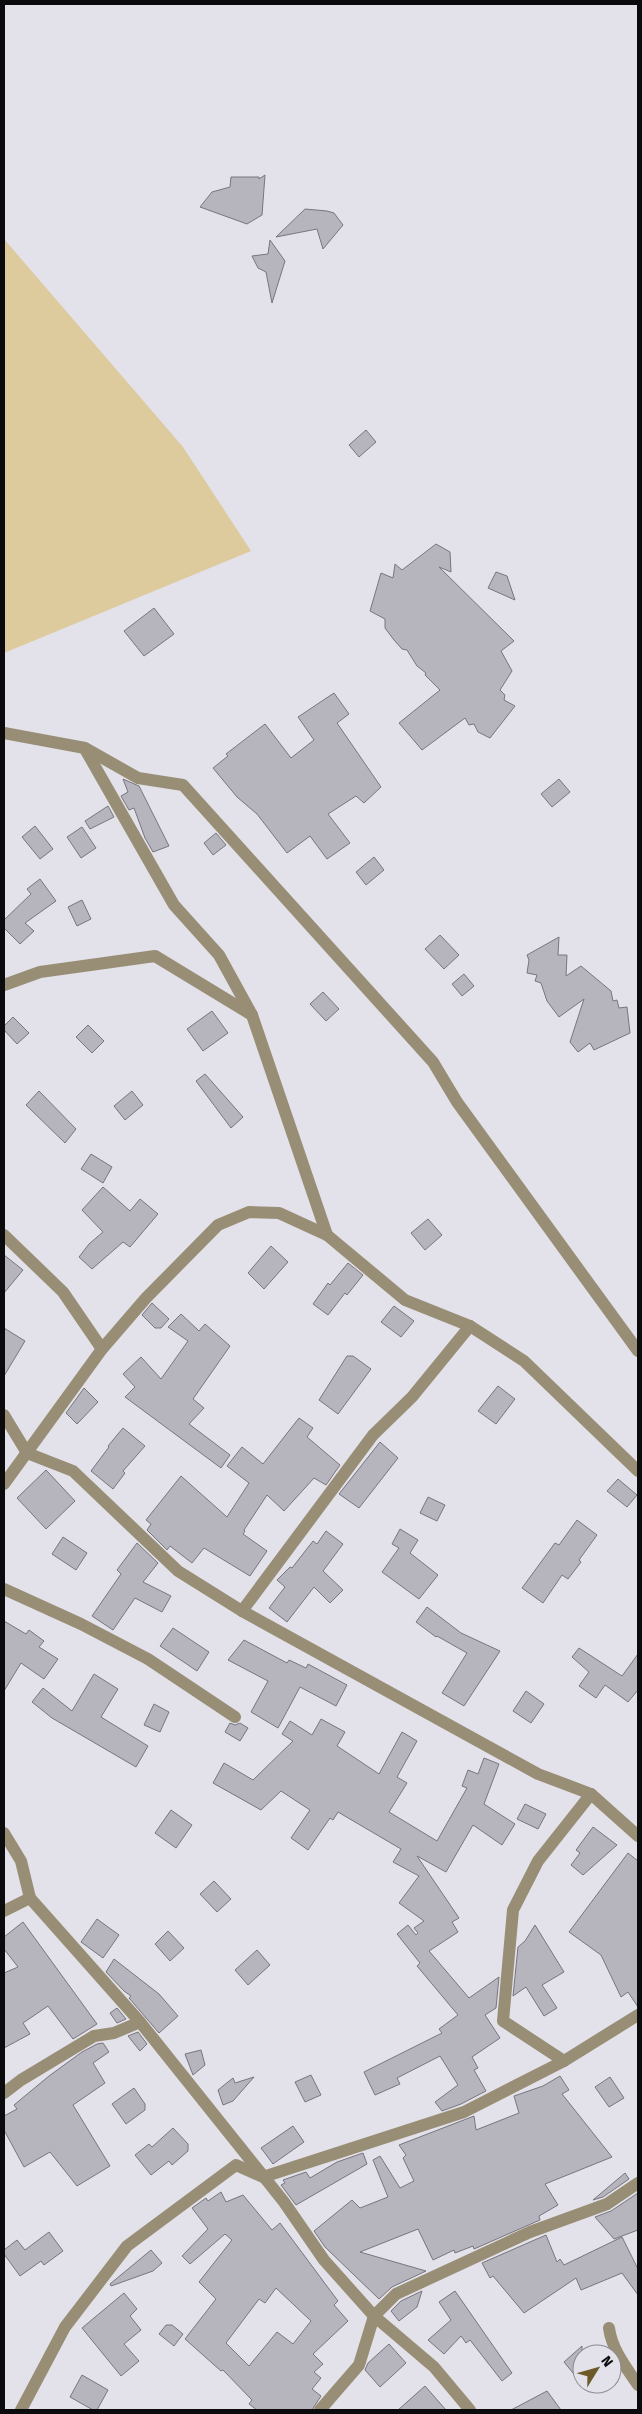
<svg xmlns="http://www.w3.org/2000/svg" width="642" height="2414" font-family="'Fira Sans',sans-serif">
	<rect width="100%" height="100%" fill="#e3e1ea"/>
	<path fill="#ddcb9e" d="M4 239 183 447 251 551 4 653Z"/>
	<g fill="#b6b4bd" stroke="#77757d" fill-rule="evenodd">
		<path d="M265 175 262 215 247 224 200 207 212 192 230 187 231 177H259V179Z"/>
		<path d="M305 209 327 211 334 213 343 225 323 249 317 229 276 237Z"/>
		<path d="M270 240 285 261 272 303 266 272 258 268 252 256 268 254Z"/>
		<path d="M366 430 376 442 359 457 349 445Z"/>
		<path d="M436 544 450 552 451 572 439 567 514 641 501 651 512 671 500 690 505 695 504 700 515 706 490 738 478 732 474 724 469 725 465 718 422 750 399 723 440 690 425 675 426 673 417 666 407 650 402 649 394 640 385 628V619L370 611 381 573 393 578 395 564 402 570Z"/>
		<path d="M496 572 507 576 515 600 488 588Z"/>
		<path d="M154 608 174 634 144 656 124 631Z"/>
		<path d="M334 693 349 714 337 723 381 787 364 803 356 796 328 814 350 843 327 859 310 836 287 853 257 814 237 797 213 768 228 756 226 754 265 724 291 758 314 740 298 717Z"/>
		<path d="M123 779 139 786 169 846 153 852 145 838 134 808 129 810 121 796 128 792Z"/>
		<path d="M559 779 570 792 552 807 541 794Z"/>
		<path d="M108 806 114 817 90 829 85 821Z"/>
		<path d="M35 826 53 849 40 859 22 837Z"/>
		<path d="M82 827 96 848 81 858 67 837Z"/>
		<path d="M216 833 226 845 213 855 204 843Z"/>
		<path d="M374 857 384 870 366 885 356 872Z"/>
		<path d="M40 879 56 901 25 923 34 931 20 944 4 928V920L31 894 27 889Z"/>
		<path d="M82 900 91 919 77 926 68 907Z"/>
		<path d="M440 935 459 955 444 969 425 949Z"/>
		<path d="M559 937 558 955H567L566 976 581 966 611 991 613 1001 617 1000 619 1008 627 1007 630 1033 594 1050 590 1043 578 1052 570 1042 584 999 559 1017 547 1001 541 983 535 981 537 975 527 973 529 960 527 955Z"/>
		<path d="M464 974 474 986 462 996 452 984Z"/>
		<path d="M323 992 339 1009 326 1021 310 1004Z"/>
		<path d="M212 1011 228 1033 203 1051 187 1029Z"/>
		<path d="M13 1017 29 1033 17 1044 4 1030V1026Z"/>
		<path d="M88 1025 104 1041 92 1053 76 1037Z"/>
		<path d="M205 1074 243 1117 231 1128 196 1081Z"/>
		<path d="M39 1091 76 1129 65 1143 26 1105Z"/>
		<path d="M132 1091 143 1105 125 1120 114 1106Z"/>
		<path d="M91 1154 112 1167 103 1183 81 1169Z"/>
		<path d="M103 1187 130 1211 140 1199 158 1214 130 1247 123 1242 92 1269 79 1257 89 1244 103 1232 82 1210Z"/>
		<path d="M428 1219 442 1235 425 1250 411 1233Z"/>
		<path d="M271 1246 288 1262 264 1289 248 1273Z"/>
		<path d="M4 1255 23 1270 4 1293Z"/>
		<path d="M348 1263 363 1275 347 1295 345 1293 328 1315 313 1304 328 1283 330 1285Z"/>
		<path d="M152 1303 169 1319 161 1328H155L142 1315Z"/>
		<path d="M394 1306 414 1321 401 1337 381 1322Z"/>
		<path d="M181 1314 199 1331 205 1324 230 1346 193 1399 204 1408 189 1424 230 1455 221 1468 125 1397 135 1387 123 1374 141 1357 161 1379 188 1341 168 1327Z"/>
		<path d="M4 1328 25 1341 4 1376Z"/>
		<path d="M347 1356H353L371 1369 338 1414 319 1400Z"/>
		<path d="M498 1386 515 1399 496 1424 478 1411Z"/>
		<path d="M84 1388 98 1402 77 1424 66 1413Z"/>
		<path d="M299 1418 313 1428 307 1437 340 1465 326 1485 314 1478 284 1511 267 1495 244 1530 245 1531 243 1534 267 1551 250 1576 204 1548 192 1563 170 1546 167 1550 147 1530 151 1524 146 1520 181 1476 227 1517 249 1483 227 1466 242 1447 263 1464Z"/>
		<path d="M123 1428 145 1446 123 1471 125 1473 113 1489 91 1471 109 1447 108 1446Z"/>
		<path d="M380 1442 398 1458 359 1508 339 1494Z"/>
		<path d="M46 1470 75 1501 46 1529 17 1498Z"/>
		<path d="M618 1479 637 1495 627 1507 607 1491Z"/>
		<path d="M428 1497 445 1505 437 1521 420 1513Z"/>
		<path d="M577 1520 597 1535 579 1560 581 1562 568 1579 562 1575 543 1603 522 1588 555 1543 559 1545Z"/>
		<path d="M400 1529 418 1540 410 1553 438 1575 419 1599 382 1572 399 1548 392 1544Z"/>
		<path d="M326 1531 343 1544 323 1571 343 1590 330 1603 314 1587 287 1622 269 1608 285 1587 277 1580 290 1567 292 1568 313 1541 317 1544Z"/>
		<path d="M63 1537 87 1553 76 1570 52 1554Z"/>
		<path d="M137 1543 158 1563 143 1582 171 1596 162 1612 135 1598 113 1630 92 1616 121 1574 117 1570Z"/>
		<path d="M427 1607 461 1633 500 1651 464 1706 442 1693 467 1653 437 1636 436 1637 416 1622Z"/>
		<path d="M4 1621 26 1634 29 1630 44 1641 39 1647 58 1659 44 1679 21 1663 4 1691Z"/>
		<path d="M173 1628 209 1652 197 1671 160 1646Z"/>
		<path d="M244 1640 287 1663 289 1660 306 1668 308 1664 347 1685 336 1706 300 1687 278 1728 251 1712 268 1681 228 1660Z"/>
		<path d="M579 1648 622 1676 638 1654V1690L628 1702 605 1685 596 1698 579 1686 589 1672 572 1657Z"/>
		<path d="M94 1674 118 1689 101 1717 148 1746 136 1767 52 1718 32 1702 43 1688 72 1711Z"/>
		<path d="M526 1691 544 1704 531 1723 513 1711Z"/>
		<path d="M154 1704 169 1712 160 1732 144 1725Z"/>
		<path d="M321 1719 345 1732 337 1746 379 1774 402 1732 417 1741 397 1777 407 1783 389 1812 437 1841 467 1788 462 1786 468 1770 478 1774 484 1758 499 1764 484 1804 515 1824 502 1845 473 1825 446 1872 417 1856 459 1918 452 1922 458 1932 429 1951 469 1998 499 1977 496 2008 485 2015 500 2038 472 2057 478 2068 474 2070 486 2091 461 2104 442 2111 435 2102 458 2085 440 2056 397 2078 400 2084 375 2095 364 2072 442 2033 439 2029 458 2015 417 1966 420 1963 397 1934 408 1925 416 1935 418 1933 414 1928 424 1921 399 1903 419 1876 393 1862 401 1849 338 1812 333 1820 330 1818 308 1850 291 1838 310 1810 281 1791 261 1810 213 1783 224 1763 253 1780 293 1741 282 1734 290 1721 312 1735Z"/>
		<path d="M230 1723 235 1725 240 1723 248 1728 240 1741 225 1732Z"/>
		<path d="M525 1804 546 1814 538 1829 517 1819Z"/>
		<path d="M171 1810 192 1825 176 1848 155 1833Z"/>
		<path d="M593 1827 617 1845 583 1875 571 1865 580 1853 576 1850Z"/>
		<path d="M628 1853 638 1861V2007L628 1992 621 1997 601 1955 569 1932Z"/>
		<path d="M214 1881 231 1899 217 1912 200 1894Z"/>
		<path d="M97 1919 119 1935 103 1958 81 1942Z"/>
		<path d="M23 1922 97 2024 73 2039 48 2006 23 2023 30 2034 4 2048V1973L18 1967 4 1949V1937Z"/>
		<path d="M535 1925 564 1972 542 1985 557 2008 544 2016 526 1987 513 1996 518 1947 525 1941Z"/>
		<path d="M168 1931 184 1948 170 1961 155 1944Z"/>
		<path d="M257 1950 270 1965 248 1985 235 1970Z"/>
		<path d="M114 1959 159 1994 178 2016 159 2033 129 1998 131 1996 124 1991 106 1972Z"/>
		<path d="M117 2008 126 2019 117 2023 110 2013Z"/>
		<path d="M138 2032 147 2044 140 2051 128 2036Z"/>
		<path d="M103 2043 109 2052 93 2063 105 2083 73 2105 110 2166 77 2186 50 2152 24 2167 4 2130V2116L17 2109 14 2105 49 2076 82 2052 97 2044Z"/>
		<path d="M201 2050 205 2065 193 2075 185 2054Z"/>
		<path d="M311 2075 321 2095 305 2102 295 2082Z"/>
		<path d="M560 2076 569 2090 562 2094 612 2157 545 2184 558 2205 539 2216 540 2220 474 2249 473 2246 455 2253 454 2250 433 2260 418 2229 360 2252 426 2271 392 2287 379 2299 325 2247 314 2231 352 2200 360 2208 388 2197 373 2160 380 2156 400 2188 414 2181 403 2158 406 2155 399 2145 474 2116 476 2130 519 2113 514 2096 543 2086Z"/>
		<path d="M254 2077 233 2101 223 2105 218 2090 233 2078 235 2083Z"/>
		<path d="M610 2077 624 2098 609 2107 595 2087Z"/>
		<path d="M134 2088 145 2104V2110L126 2124 112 2104Z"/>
		<path d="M293 2126 304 2142 273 2164 261 2148Z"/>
		<path d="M173 2128 188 2144V2151L172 2165 169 2161 151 2175 135 2155 149 2144 152 2147Z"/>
		<path d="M363 2153 367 2164 296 2205 281 2185 285 2183 283 2180 306 2172 310 2178 337 2162Z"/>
		<path d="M625 2173 629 2179 603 2197 593 2200Z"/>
		<path d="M221 2192 226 2202 243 2195 272 2230 280 2223 338 2301 334 2305 348 2321 313 2354 323 2364 314 2372 321 2378 312 2389 321 2396 312 2410H257L249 2404 252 2400 223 2370 221 2371 185 2339 216 2299 199 2282 232 2240 225 2234 190 2264 182 2256 208 2229 192 2208 206 2198 208 2201ZM276 2288 311 2321 293 2344 277 2332 249 2366 226 2343 259 2299 265 2303Z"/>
		<path d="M638 2193V2230L614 2239 595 2217 611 2211Z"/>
		<path d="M49 2232 63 2251 44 2265 41 2261 20 2276 4 2254V2250L17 2240 25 2250Z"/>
		<path d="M546 2235 557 2262 560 2259 564 2265 622 2237 638 2269V2295L622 2273 581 2290 576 2278 524 2313 493 2276 490 2278 482 2263Z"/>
		<path d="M151 2250 162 2263 153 2271 111 2286 110 2284Z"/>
		<path d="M422 2291 417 2307 399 2321 391 2311 401 2301Z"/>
		<path d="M455 2291 512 2373 502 2381 470 2340 466 2343 461 2336 444 2354 428 2340 451 2320 439 2302Z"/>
		<path d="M124 2293 137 2309 130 2316 141 2330 124 2344 139 2361 121 2376 82 2328Z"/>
		<path d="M166 2325H172L183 2334 174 2346 159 2334Z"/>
		<path d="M389 2344 406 2363 380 2387 365 2370 368 2363Z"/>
		<path d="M582 2346V2384L564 2362Z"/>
		<path d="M82 2375 108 2390 97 2410H93L70 2397Z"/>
		<path d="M425 2386 446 2410H398Z"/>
		<path d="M547 2391 561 2410H511Z"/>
	</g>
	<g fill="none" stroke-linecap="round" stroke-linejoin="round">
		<g stroke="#988e75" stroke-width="12">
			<path d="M4 733 85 748 138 778 183 785 433 1062 457 1102 638 1351"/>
			<path d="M85 749 174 905 219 955 252 1015 327 1235"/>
			<path d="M4 985 40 972 155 956 252 1015"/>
			<path d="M4 1235 63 1292 102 1349"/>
			<path d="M4 1415 27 1453 73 1471 178 1571 242 1611 538 1774 591 1794 638 1836"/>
			<path d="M4 1484 102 1349 146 1298 218 1225 249 1212 279 1213 327 1235 405 1300 470 1326 524 1361 638 1471"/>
			<path d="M4 1589 81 1624 148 1659 235 1717"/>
			<path d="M242 1611 373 1435 412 1397 470 1326"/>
			<path d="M4 1833 21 1861 30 1898 140 2022 284 2202 324 2260 374 2316 434 2367 470 2410"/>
			<path d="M4 1911 30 1898"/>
			<path d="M564 2061 503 2021 513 1910 538 1861 591 1794"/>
			<path d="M4 2093 21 2080 94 2036 114 2033 140 2022"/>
			<path d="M609 2328C612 2350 626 2367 638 2385"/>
			<path d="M21 2410 65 2327 127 2246 236 2165 263 2177 464 2112 564 2061 638 2015"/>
			<path d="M320 2410 359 2365 374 2316 396 2294 530 2232 607 2204 638 2183"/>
		</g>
	</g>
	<rect width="642" height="2414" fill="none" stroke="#0b0b0e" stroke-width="10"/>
	<g transform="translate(597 2369) rotate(53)"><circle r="24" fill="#e3e1ea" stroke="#8d8b92"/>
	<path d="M0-4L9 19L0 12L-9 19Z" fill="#6c5a28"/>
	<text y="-8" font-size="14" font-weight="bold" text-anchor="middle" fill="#0b0b0e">N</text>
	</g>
</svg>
